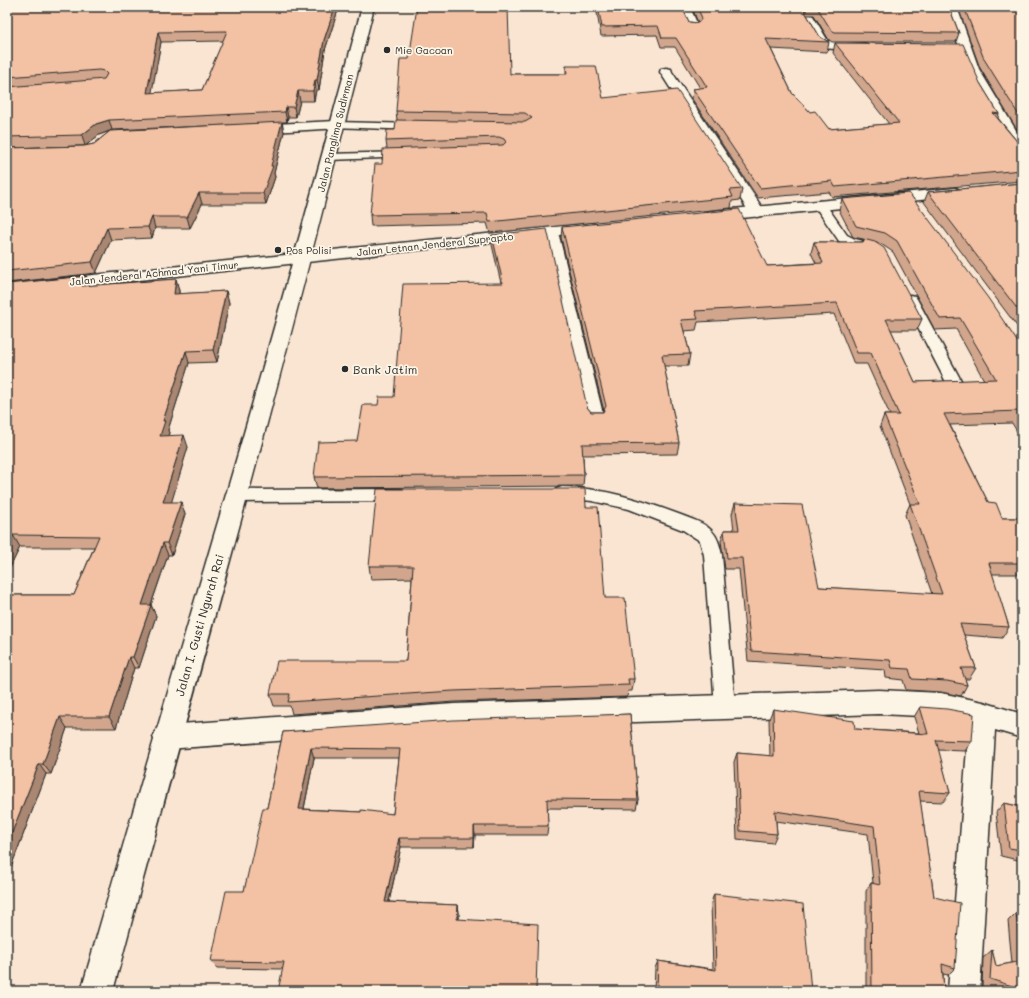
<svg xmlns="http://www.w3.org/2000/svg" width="1029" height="998" font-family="Mali,sans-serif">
	<rect width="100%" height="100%" fill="#f9e5d1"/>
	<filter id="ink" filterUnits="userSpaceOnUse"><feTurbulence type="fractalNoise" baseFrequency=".025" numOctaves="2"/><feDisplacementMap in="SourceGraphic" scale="8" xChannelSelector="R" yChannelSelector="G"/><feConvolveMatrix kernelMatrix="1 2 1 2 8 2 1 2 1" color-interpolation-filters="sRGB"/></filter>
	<g filter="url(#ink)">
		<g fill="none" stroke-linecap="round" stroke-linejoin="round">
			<g stroke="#2b2b2b" stroke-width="3">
				<g id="lane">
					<path d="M336 122 418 124 423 127 418 130 332 127 331 125Z"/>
					<path d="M406 152 410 153 412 155 410 157 328 160 324 159 322 157 324 155 328 154Z"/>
					<path d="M820 201 824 202 847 235 855 239 877 244 878 247 877 250 872 251 846 245 839 241 814 205 816 202Z"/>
					<path d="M552 228 556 229 558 232 604 418 602 422 596 423 590 422 588 418 546 232 548 229Z"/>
					<path d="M910 295 915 296 917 299 963 384 960 387 955 389 950 387 947 384 903 299 905 296Z"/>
					<path d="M562 487C604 488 641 500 681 515 691 519 703 522 711 530 718 537 720 546 722 555L735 707 732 713 725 716 718 713 715 707 704 555 700 541 683 530 629 509 592 501 556 497 554 493 556 489Z"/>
					<path d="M400 489 406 491 408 495 406 499 400 501 236 502 230 500 228 496 230 492 236 490Z"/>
				</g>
			</g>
			<g stroke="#2b2b2b" stroke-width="3">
				<g id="street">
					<path d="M678 7H690L699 28 697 31H689Z"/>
					<path d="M945 7H957L979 69 1022 140V155L1017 154 1015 151 989 110 967 69Z"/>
					<path d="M809 14 813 16 828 41 863 43 867 44 869 47 867 50 863 51 821 48 803 18 805 16Z"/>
					<path d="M666 68 671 69 672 72 765 212 763 215 757 217 751 215 749 212 660 72 661 69Z"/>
					<path d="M336 121 341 122 343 125 341 128 254 133 249 132 247 129 249 126 254 125Z"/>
					<path d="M879 690 941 693 983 702 1022 714V738L995 730 980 991H948L969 723 941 717 879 714 454 728 167 749 157 746 153 737 157 728 167 725 454 704Z"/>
				</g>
			</g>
			<g stroke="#2b2b2b" stroke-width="3">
				<g id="secondary">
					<path d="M955 188 960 190 963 193 960 196 711 221 705 219 703 216 705 213 711 211Z"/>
					<path d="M591 223 597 225 599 228 597 231 7 294V284Z"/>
				</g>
			</g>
			<g stroke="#2b2b2b" stroke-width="3">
				<path id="highway" d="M362 7H374C329 186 284 364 235 542 194 691 153 841 113 991H81C124 841 168 692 212 542 265 364 314 186 362 7Z"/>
			</g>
			<use href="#lane" fill="#fcf5e5" fill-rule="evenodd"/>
			<use href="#street" fill="#fcf5e5" fill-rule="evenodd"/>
			<use href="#secondary" fill="#fcf5e5" fill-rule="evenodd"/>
			<use href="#highway" fill="#fcf5e5" fill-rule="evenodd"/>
		</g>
		<g fill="#d1a68c" stroke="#2b2b2b" fill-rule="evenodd">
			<path d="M7 7H339L325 50 319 90H316L314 101H300L296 117H288L287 122H282L284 132 274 173 275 177 266 204H202L190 228H155L152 238 111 240 96 273 7 283V148L84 146 94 144 110 131 99 135 85 146 7 148ZM223 41 202 90 151 93 161 42ZM254 124 111 131 112 130Z"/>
			<path d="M596 7H682L689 22 698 23 692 7H949L959 33 956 42H832L829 40 814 15H807L820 37 829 42 827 52 771 49 792 93 810 112 829 129 889 124 833 53 835 43 980 83 999 114 998 118 1020 145H1022V181L832 197 829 192 758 198 692 99 693 89 700 88 675 47H661L657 35 601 36Z"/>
			<path d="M958 7H1022V128H1016L980 68Z"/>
			<path d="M566 66 603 98 742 189 740 200 732 201 731 208 490 233 487 223 371 226 370 215 387 149 386 141 395 130 397 120 396 111 510 74H566Z"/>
			<path d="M1022 183V333L924 202 928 192Z"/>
			<path d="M909 193 1019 344 1022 345V440L1012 423 950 425 988 502 1002 518H1022V574H992L1009 627 1002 638 964 635 976 668 969 679H965L967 685 961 696 941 692 906 690 903 680 886 678 885 670 748 661 739 569H725L721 541 724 530H734L732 514 735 503 819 587 932 594 905 515 910 504 880 426 884 415H890L867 364H854L834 314 698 322 696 330 684 331 690 354 688 366H664L679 443 677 454 583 455 584 475 583 486 317 488 314 477 357 441 378 405 394 397 501 283 492 245V235L587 407 591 412H603L604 411 561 238 562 227 767 266 816 263 811 253 814 242H862L863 239 853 237 839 210 842 199ZM876 242 881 244 893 252 935 330 956 329 984 380 915 382 891 330H917L922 319Z"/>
			<path d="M86 276 90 286 176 279 179 291V294L226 291 229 303 217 362 189 363 168 430 169 433 168 436 188 447 171 502 185 514 172 555H168L151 605 156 616 139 668H134L116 728H67L51 774H46L11 867H7V595H74L94 547H20L7 574V284Z"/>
			<path d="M586 507 605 598 634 679 632 691H628L627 697 454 702 292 714 290 706H274L270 694 406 661 412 578 371 579 369 566Z"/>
			<path d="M920 707 972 741 965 751 938 750 950 793 943 802 920 801 934 897 955 968 948 975 943 974 944 991H866V891L871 883H873L868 834 776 821 777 834 773 843 737 839 734 762 737 753 770 756 769 719 773 709 855 729 919 733 914 717Z"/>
			<path d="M630 714 638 800 636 809 547 808 548 826 547 835H475L474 847H401L389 902 458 905 459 913V919L282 969 217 968 211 961 244 891 267 808 283 732ZM314 758H399L393 814 361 812 304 809Z"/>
			<path d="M1004 803 1022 807V861L1001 856 996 812Z"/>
			<path d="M714 894 811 991H654L655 968 658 961 713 969 711 903Z"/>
			<path d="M1016 913 1022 915V991H995L982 987 983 958 992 950 996 966 1012 963 1008 921Z"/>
		</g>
		<g fill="#aa8772" stroke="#2b2b2b">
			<path d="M335 7H339L325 50 319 90 317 80 324 40Z"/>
			<path d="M806 7H807L805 14 804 10Z"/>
			<path d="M158 32 161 42 150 103 147 93Z"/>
			<path d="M315 80 316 90 314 101 313 91Z"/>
			<path d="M298 91 300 101 296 117 294 107Z"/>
			<path d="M286 107 288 117 287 122 285 112Z"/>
			<path d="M109 120 112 130 99 135 85 146 82 135 96 124Z"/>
			<path d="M282 122 284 132 274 173 275 177 266 204 263 193Z"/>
			<path d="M199 193 202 204 190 228 187 217Z"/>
			<path d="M152 217 155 228 152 238 148 227Z"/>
			<path d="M107 228 111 240 96 273 92 262Z"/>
			<path d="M86 276 90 287 82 286Z"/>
			<path d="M176 279 179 291 178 306 174 294Z"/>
			<path d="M226 291 229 303 217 362 213 350Z"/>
			<path d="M186 351 189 363 168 430 169 433 164 447 160 436 163 421Z"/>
			<path d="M184 435 188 447 168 514 163 502Z"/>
			<path d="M181 502 185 514 172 555 167 543Z"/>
			<path d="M13 535 20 547 7 574V548Z"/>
			<path d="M163 543 168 555 147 616 142 605Z"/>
			<path d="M151 605 156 616 139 668 133 657Z"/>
			<path d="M129 657 134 668 116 728 109 717Z"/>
			<path d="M60 717 67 728 51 774 43 764Z"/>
			<path d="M311 748 314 758 302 818 299 809Z"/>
			<path d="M39 764 46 774 11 867 7 864V845Z"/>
			<path d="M474 826 475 835 474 847Z"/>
			<path d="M399 838 401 847 387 910 385 902Z"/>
			<path d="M458 905 459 913 458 927 457 919Z"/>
		</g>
		<g fill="#f3c1a3" stroke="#2b2b2b" fill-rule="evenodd">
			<path d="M7 7H335L324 40 317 80H315L313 91H298L294 107H286L285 112 109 120 96 124 82 135 7 137V87L104 79 107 74 104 71 99 70 7 77ZM227 31 202 90 147 93 158 32Z"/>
			<path d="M417 7H508L510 74H567L566 66H596L603 98 677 90 742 189 730 190 733 197 489 222 487 213 370 215 375 164H382L383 149 503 145 506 142 504 139 499 137 386 141 387 130H395L396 120 525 122 532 118 525 113 396 111 400 59H409Z"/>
			<path d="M598 7H682L689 22 698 23 702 18 697 7H806L804 10 820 37 829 42 766 39 792 93 810 112 815 111 829 129 899 123 835 43 963 44 980 83 999 114 993 113 1020 145H1022V170L835 187 832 181 760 188 693 89 707 87 676 38H662L658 26 602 27Z"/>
			<path d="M817 7H949L959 33 835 32 831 30Z"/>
			<path d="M964 7H1022V118L1020 117 984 59Z"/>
			<path d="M282 122 271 166H273L263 193H199L187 217H152L148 227 107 228 92 262 7 271V148L84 146 94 144 110 131Z"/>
			<path d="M1022 183V315L928 192Z"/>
			<path d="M909 193 988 298 1019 344 1022 345V419L1018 411 944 414 988 502 996 503 1002 518H1022V563H989L1009 627 960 624 976 668H961L967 685 947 681 912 679 909 669 892 668 890 660 751 651 742 558H727L724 530H739L735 503 802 505 819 587 942 594 910 504H920L884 415H899L871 353H857L837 303 695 311 698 319 681 320 690 354 662 355 679 443 582 444 584 475 314 477 318 442 357 441 363 405H378L379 397H394L403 284 503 283 492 235 547 229 587 407 591 412H603L606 406 562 227 739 209 767 266 823 263 814 242H864L863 239 875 242 884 248 922 319H886L915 382 996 379 960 318 940 319 897 241 885 233 856 226 842 199Z"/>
			<path d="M86 276 82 286 176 279 174 294 226 291 213 350 186 351 163 421H165L160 436 184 435 163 502H181L167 543H163L142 605H151L133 657H129L109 717H60L43 764H39L7 845V595H74L99 536 13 535 7 548V284Z"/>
			<path d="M377 489H585L586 507H598L605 598H625L634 679H628L629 685 453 691 288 702 290 694H270L277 661H406L413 566H369Z"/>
			<path d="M920 707 947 709 974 714 972 741 936 740 950 793 919 791 934 897 960 903 955 968 942 964 944 991H872L871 883 880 885 874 826 775 811 777 834 740 831 737 753 774 756 773 709 854 721 855 729 928 734Z"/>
			<path d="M630 714 638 800 547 799 548 826H474V838H399L385 902 458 905 457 919 538 924 536 991H278L284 962 211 961 226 891H244L263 808H267L283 732 453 720ZM311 748 400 749 393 814 361 810V812L299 809Z"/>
			<path d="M1004 803 1022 807V850L1009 848Z"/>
			<path d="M714 894 803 904 811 991H657L658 961 716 970Z"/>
			<path d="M1016 913 1022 915V991H1012V986L990 979 992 950 996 966 1022 961Z"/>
		</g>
	</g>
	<g fill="#2b2b2b" stroke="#fcf5e5" stroke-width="1.5">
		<circle cx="387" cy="50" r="4"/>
		<circle cx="278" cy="250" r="4"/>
		<circle cx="345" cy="369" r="4"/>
	</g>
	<g text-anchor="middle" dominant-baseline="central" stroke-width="3.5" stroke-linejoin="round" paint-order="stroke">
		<g font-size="10" fill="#2b2b2b" stroke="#fcf5e5" text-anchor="start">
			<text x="395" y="50">Mie Gacoan</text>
			<text x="286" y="250">Pos Polisi</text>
		</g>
		<g font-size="10" fill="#2b2b2b" stroke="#fcf5e5">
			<text transform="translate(335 133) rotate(-76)">Jalan Panglima Sudirman</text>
			<text transform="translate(435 244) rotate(-6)">Jalan Letnan Jenderal Suprapto</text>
			<text transform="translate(154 273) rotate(-6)">Jalan Jenderal Achmad Yani Timur</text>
		</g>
		<g font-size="12" fill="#2b2b2b" stroke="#fcf5e5" text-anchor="start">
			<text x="353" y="369">Bank Jatim</text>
		</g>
		<g font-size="12" fill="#2b2b2b" stroke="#fcf5e5">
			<text transform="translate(199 625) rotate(-74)">Jalan I. Gusti Ngurah Rai</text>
		</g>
	</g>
	<rect width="1029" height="998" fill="none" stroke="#fcf5e5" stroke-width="24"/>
	<rect x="12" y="12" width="1005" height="974" fill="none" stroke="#2b2b2b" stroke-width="1.5" filter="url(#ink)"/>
</svg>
